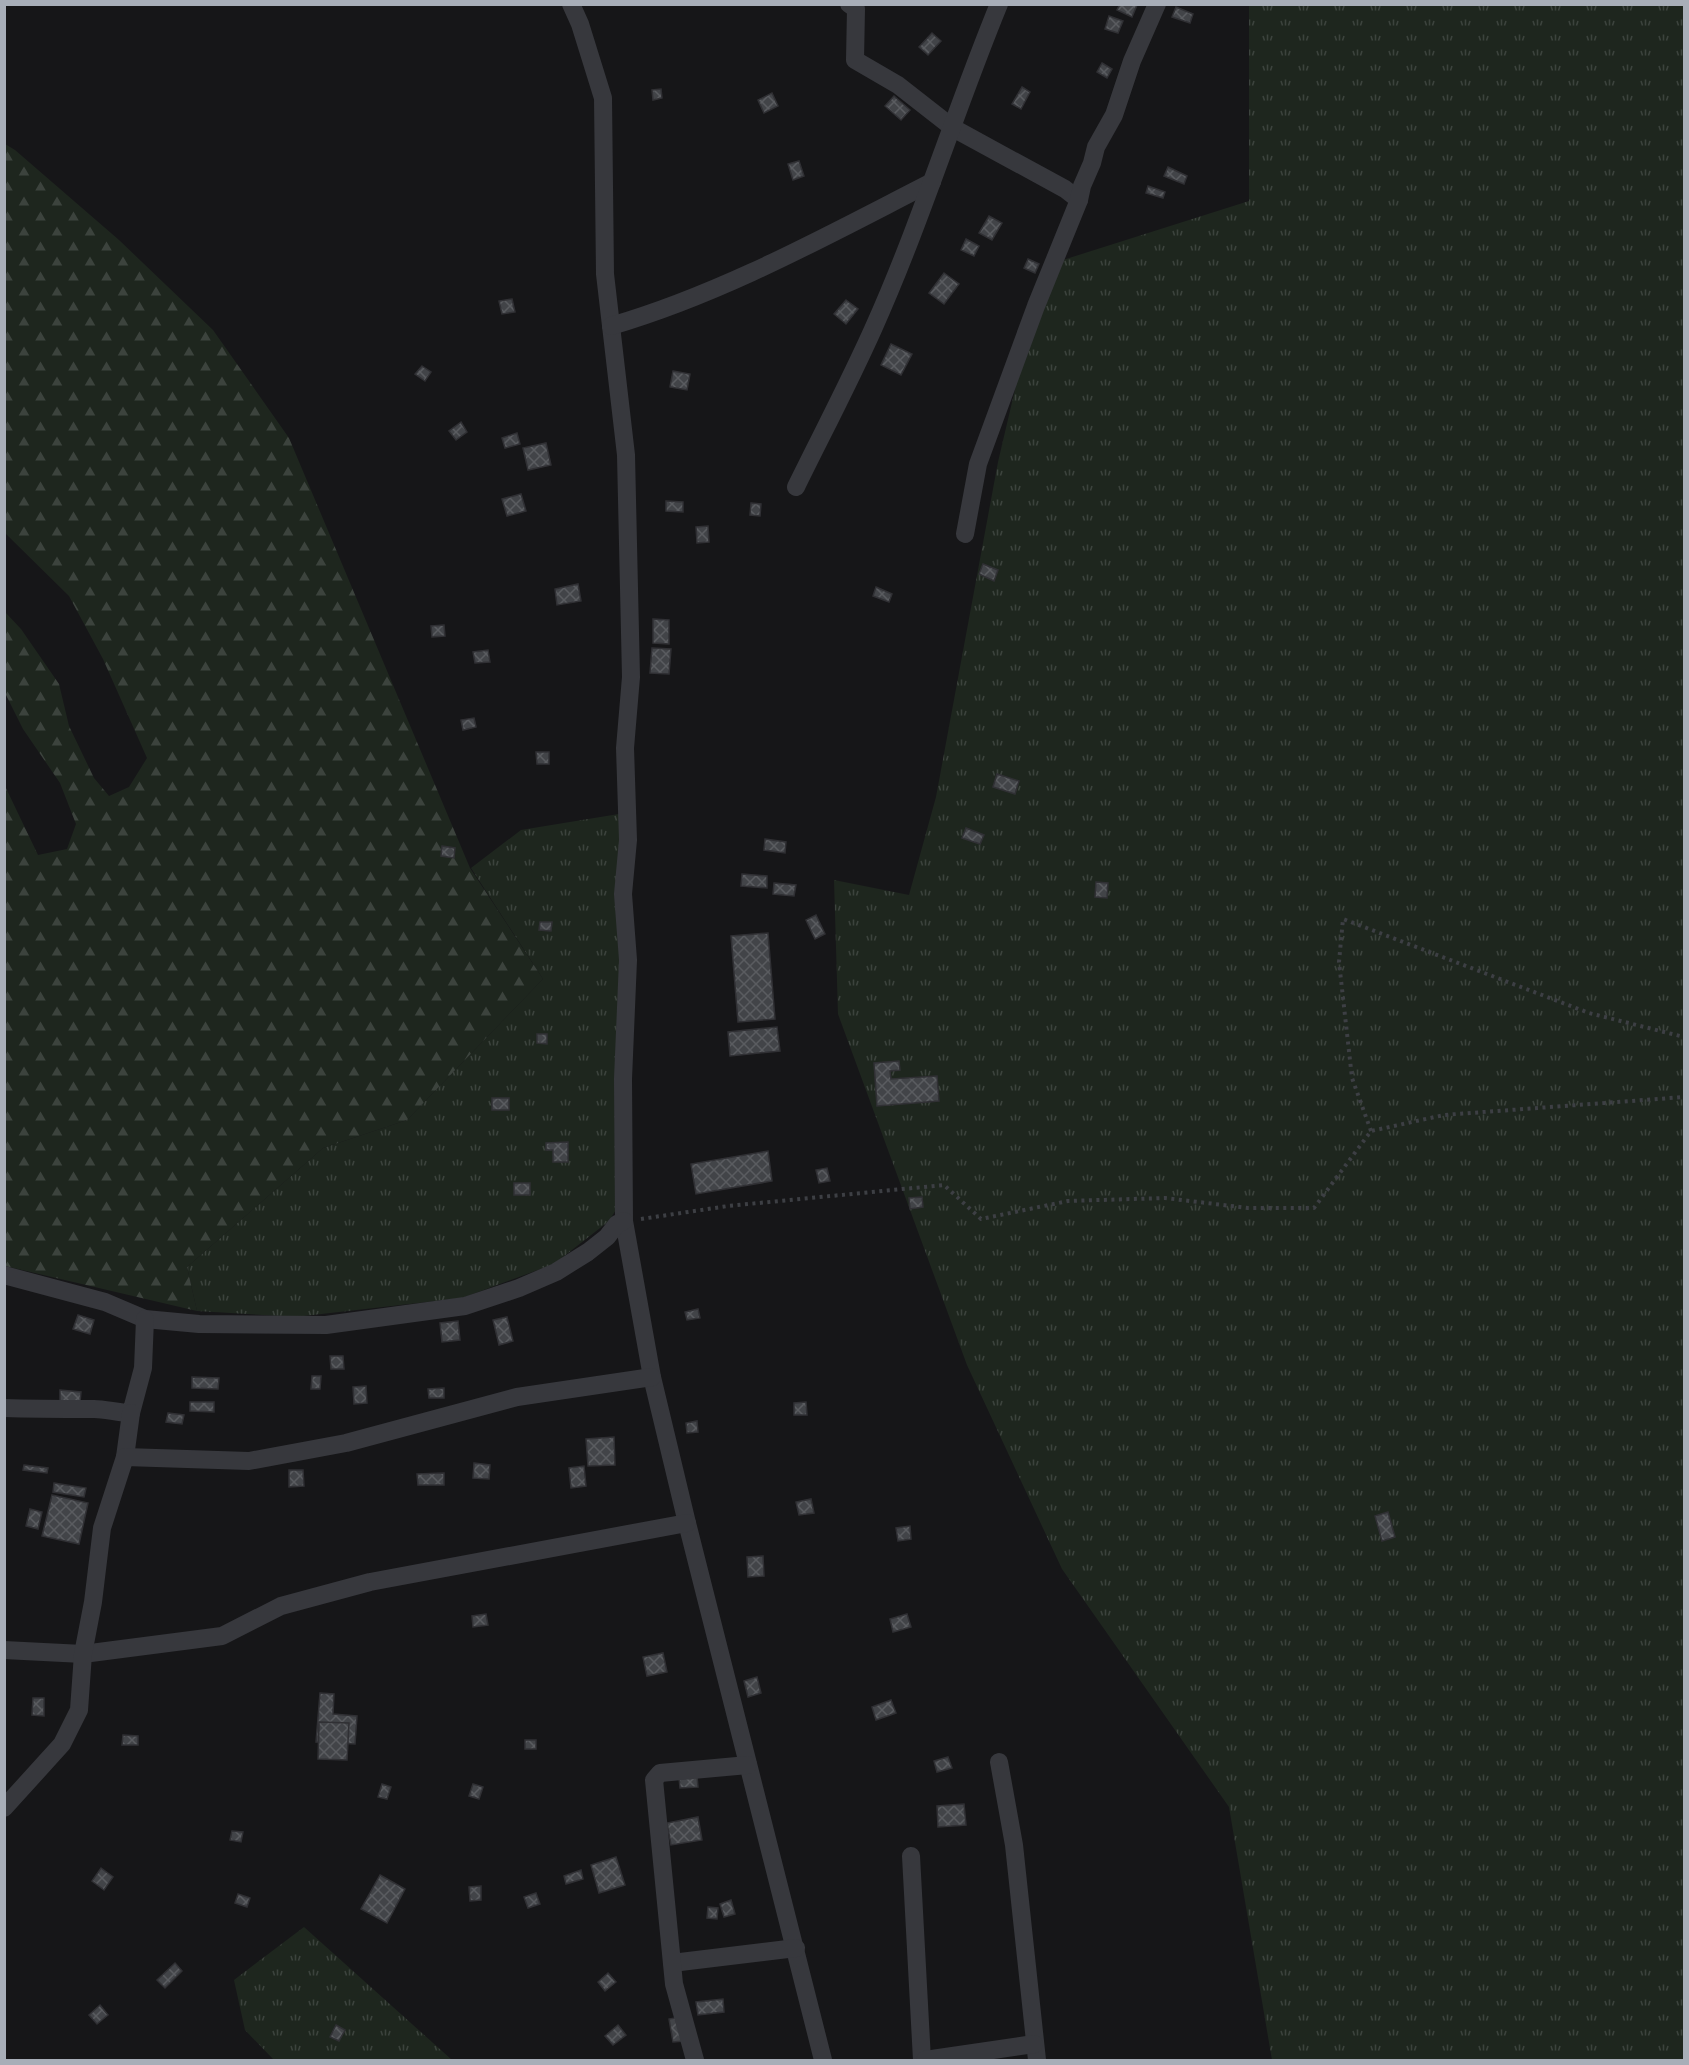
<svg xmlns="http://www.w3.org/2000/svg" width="1689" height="2065" font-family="'Sofia Sans Condensed',sans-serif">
	<defs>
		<pattern id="grass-tufts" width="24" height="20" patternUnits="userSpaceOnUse" patternTransform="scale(1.5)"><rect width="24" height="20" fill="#1e261e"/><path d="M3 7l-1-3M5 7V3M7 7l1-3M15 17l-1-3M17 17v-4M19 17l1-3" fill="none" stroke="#3c433d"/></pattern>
		<pattern id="forest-firs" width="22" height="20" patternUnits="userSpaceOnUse" patternTransform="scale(1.5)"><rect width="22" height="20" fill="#1e261e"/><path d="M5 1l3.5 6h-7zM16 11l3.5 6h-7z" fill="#3c433d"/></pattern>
		<pattern id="building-cross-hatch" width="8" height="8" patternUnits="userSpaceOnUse" patternTransform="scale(1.5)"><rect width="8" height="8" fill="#424448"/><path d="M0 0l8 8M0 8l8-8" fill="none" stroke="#5a5c60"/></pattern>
	</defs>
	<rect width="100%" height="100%" fill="#161618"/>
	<g fill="url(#grass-tufts)">
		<path d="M1249 5H1684V2060H1272L1229 1807 1062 1569 967 1365 838 1014 834 880 909 895 936 797 998 462 1044 266 1249 201Z"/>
		<path d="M631 812 630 1187 609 1221 554 1264 462 1298 295 1317 197 1311 187 1267 323 1148 407 1120 543 979 471 868 521 830Z"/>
		<path d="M304 1927 452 2060H274L245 2030 234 1980Z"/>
	</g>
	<path fill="url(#forest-firs)" d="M5 144 15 150 119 240 213 330 289 438 470 868 543 979 407 1120 323 1148 187 1267 197 1311 5 1266 4 784 38 855 67 849 76 824 60 783 23 729 5 693V612L21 629 59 684 69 726 94 778 109 796 129 787 147 758 103 659 69 596 5 533Z"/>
	<g fill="url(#building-cross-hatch)" stroke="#303034" stroke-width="1.5">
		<path d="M1120 4H1135L1137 5 1132 17 1117 10Z"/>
		<path d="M1176 7 1193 14 1190 23 1172 17Z"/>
		<path d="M1109 16 1123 21 1118 33 1105 29Z"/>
		<path d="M932 33 941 41 928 55 919 47Z"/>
		<path d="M1102 63 1112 69 1107 78 1097 72Z"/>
		<path d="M1022 87 1030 92 1021 109 1012 104Z"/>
		<path d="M661 89 662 98 653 100 652 90Z"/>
		<path d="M772 93 778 106 764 113 758 100Z"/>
		<path d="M894 96 910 110 901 120 885 106Z"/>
		<path d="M799 161 804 176 793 180 788 164Z"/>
		<path d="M1168 167 1187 176 1184 184 1164 176Z"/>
		<path d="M1148 186 1165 192 1163 198 1146 193Z"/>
		<path d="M989 216 1002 223 992 240 979 233Z"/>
		<path d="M966 239 979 246 974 256 961 250Z"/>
		<path d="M1028 259 1039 264 1035 273 1024 268Z"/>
		<path d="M944 273 959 284 944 304 929 293Z"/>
		<path d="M512 299 515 312 502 314 499 301Z"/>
		<path d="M846 300 858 309 846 324 834 314Z"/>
		<path d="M891 344 912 354 901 375 881 365Z"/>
		<path d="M422 366 431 372 425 381 415 374Z"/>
		<path d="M673 371 690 374 687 390 670 387Z"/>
		<path d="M461 422 467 432 456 440 449 431Z"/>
		<path d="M517 433 520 444 505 448 502 438Z"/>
		<path d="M546 443 551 465 528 470 523 448Z"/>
		<path d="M521 494 526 511 507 516 502 499Z"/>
		<path d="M666 501 683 502V512L666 511Z"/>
		<path d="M751 503 761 504 760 516 750 515Z"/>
		<path d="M708 526 709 542 697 543 696 527Z"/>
		<path d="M983 564 998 570 994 581 979 574Z"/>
		<path d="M578 584 581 601 557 605 555 589Z"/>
		<path d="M876 587 892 594 889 602 873 596Z"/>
		<path d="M653 619 669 620V644L653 643Z"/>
		<path d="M444 625 445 636 432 637 431 626Z"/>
		<path d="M652 648 671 649 669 674 650 673Z"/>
		<path d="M488 650 490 662 475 663 473 652Z"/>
		<path d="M474 718 476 727 463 730 461 720Z"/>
		<path d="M536 752H549V764H537Z"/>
		<path d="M997 774 1019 781 1015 794 993 787Z"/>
		<path d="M966 828 984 835 980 844 962 838Z"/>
		<path d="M765 839 786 842 785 853 764 850Z"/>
		<path d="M442 846 455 848 454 858 441 856Z"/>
		<path d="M742 874 767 876V888L741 886Z"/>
		<path d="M1096 882 1108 883 1107 898 1095 897Z"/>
		<path d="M774 883 796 885 794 896 773 894Z"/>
		<path d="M816 915 825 934 815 939 806 920Z"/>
		<path d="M540 922H552L551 931 539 930Z"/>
		<path d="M768 933 775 1019 738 1022 731 936Z"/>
		<path d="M777 1027 780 1051 730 1056 728 1032Z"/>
		<path d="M537 1034H547V1044L537 1043Z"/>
		<path d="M899 1061 900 1070 890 1071 891 1079 937 1076 939 1101 877 1106 874 1063Z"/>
		<rect x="492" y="1098" width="17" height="12"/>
		<path d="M568 1142V1162H553V1150H546V1143Z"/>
		<path d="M768 1151 772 1181 696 1194 691 1164Z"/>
		<path d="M827 1168 830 1181 819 1183 816 1170Z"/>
		<rect x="514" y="1183" width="16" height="12"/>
		<path d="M922 1197 923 1207 910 1209 909 1198Z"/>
		<path d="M698 1309 700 1318 687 1320 685 1312Z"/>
		<path d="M78 1315 94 1320 90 1334 73 1329Z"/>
		<path d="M507 1317 513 1341 499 1345 493 1320Z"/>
		<path d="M458 1321 460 1340 442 1342 440 1323Z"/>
		<path d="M330 1356H343L344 1369H331Z"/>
		<path d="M312 1376H321L320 1389H311Z"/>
		<path d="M192 1377 219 1378 218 1389 192 1388Z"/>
		<path d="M366 1386 367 1403 354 1404 353 1387Z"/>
		<path d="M444 1388V1398H429L428 1389Z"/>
		<path d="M60 1390 81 1392 80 1402 60 1401Z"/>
		<path d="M190 1402H214V1412L190 1411Z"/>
		<path d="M806 1402 807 1415H794V1403Z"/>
		<path d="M168 1413 184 1415 182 1424 166 1422Z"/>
		<path d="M697 1421 698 1432 687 1433 686 1423Z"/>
		<path d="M614 1437 615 1465 588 1466 586 1439Z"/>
		<path d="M474 1463 490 1465 489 1479 473 1478Z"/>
		<path d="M24 1465 48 1468 47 1473 23 1470Z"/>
		<path d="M584 1466 586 1486 571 1488 569 1468Z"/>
		<path d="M289 1470H303L304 1486 289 1487Z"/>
		<path d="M444 1473V1485H418L417 1474Z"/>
		<path d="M54 1483 86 1488 84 1497 53 1492Z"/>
		<path d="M52 1495 88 1503 79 1544 42 1536Z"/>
		<path d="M811 1499 814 1513 799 1515 796 1502Z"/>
		<path d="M30 1509 42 1512 38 1529 26 1526Z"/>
		<path d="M1388 1512 1395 1537 1382 1541 1375 1516Z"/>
		<path d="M910 1526 911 1539 898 1541 896 1528Z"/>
		<path d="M763 1556 764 1576 748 1577 747 1557Z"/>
		<path d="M486 1614 488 1625 473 1627 472 1616Z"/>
		<path d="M907 1614 911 1627 893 1632 890 1619Z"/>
		<path d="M663 1653 667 1672 647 1676 643 1657Z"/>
		<path d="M757 1677 761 1693 748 1697 744 1681Z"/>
		<path d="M320 1693 334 1694 333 1714 357 1716 355 1744 316 1742Z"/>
		<path d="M33 1698H44V1716L32 1715Z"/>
		<path d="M891 1700 896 1713 876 1720 872 1707Z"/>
		<path d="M319 1722 349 1723 347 1760 318 1759Z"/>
		<path d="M123 1735 138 1736V1745H122Z"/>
		<rect x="525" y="1740" width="11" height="9"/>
		<path d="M948 1757 952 1768 937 1772 934 1761Z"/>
		<path d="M697 1776 698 1787 680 1788 679 1777Z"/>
		<path d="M382 1784 391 1787 387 1799 378 1797Z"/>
		<path d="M473 1784 483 1787 479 1799 469 1796Z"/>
		<path d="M964 1804 966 1825 938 1827 937 1806Z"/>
		<path d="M698 1817 702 1840 671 1845 667 1823Z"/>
		<path d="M232 1831 243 1832 241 1842 230 1840Z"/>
		<path d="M616 1857 625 1885 599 1893 591 1865Z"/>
		<path d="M101 1868 113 1877 104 1890 92 1881Z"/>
		<path d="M581 1870 583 1879 566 1884 564 1876Z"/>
		<path d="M380 1875 405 1889 387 1923 361 1909Z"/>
		<path d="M481 1886V1900L470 1901 469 1887Z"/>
		<path d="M536 1893 540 1904 528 1908 524 1897Z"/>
		<path d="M238 1894 250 1898 247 1907 235 1903Z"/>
		<path d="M731 1900 735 1914 724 1917 720 1904Z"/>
		<path d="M708 1907 718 1908 717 1919 707 1918Z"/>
		<path d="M175 1963 182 1971 165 1988 157 1980Z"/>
		<path d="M608 1973 616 1982 605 1991 598 1982Z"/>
		<path d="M723 1999 724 2012 698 2015 696 2002Z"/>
		<path d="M100 2005 108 2015 97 2024 89 2015Z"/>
		<path d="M680 2017 684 2041 673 2042 669 2019Z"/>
		<path d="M336 2025 345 2030 339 2041 330 2037Z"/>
		<path d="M618 2025 626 2035 613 2045 605 2036Z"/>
	</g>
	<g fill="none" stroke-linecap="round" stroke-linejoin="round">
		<g stroke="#3d3f44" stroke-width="4" stroke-dasharray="3 4.5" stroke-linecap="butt">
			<path d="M1371 1131 1352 1078 1339 962 1343 919 1589 1013 1684 1037"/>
			<path d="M641 1219 728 1206 944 1185 981 1219 1068 1201 1165 1198 1248 1208H1314L1371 1131 1444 1115 1684 1097"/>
		</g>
		<g stroke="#37383d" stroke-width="18">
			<path d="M571 4 580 24 603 98 605 274 626 455 631 677 625 748 628 840 623 894 628 960 623 1079 624 1221 652 1377 687 1523 823 2060"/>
			<path d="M849 4 856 9 855 60 898 85 953 128 1065 189 1079 200"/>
			<path d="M611 326C724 293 828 235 932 182"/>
			<path d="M796 487C822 434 850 381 874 327 921 222 955 111 999 4"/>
			<path d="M965 534 978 464 1036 306 1079 200 1082 186 1092 163 1096 147 1114 115 1132 61 1157 4"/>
			<path d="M4 1275 105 1302 145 1319 199 1324 326 1325 465 1306 519 1288 556 1272 588 1252 607 1237 617 1224 624 1221"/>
			<path d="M4 1408C35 1409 64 1409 94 1409 106 1409 118 1413 131 1413L143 1368 145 1319"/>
			<path d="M125 1457 131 1413"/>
			<path d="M4 1650 83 1654 222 1636 281 1606 370 1582 687 1523"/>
			<path d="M999 1762 1014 1845 1037 2060"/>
			<path d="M4 1808 62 1744 79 1710 83 1654 93 1602 102 1528 125 1457 249 1461 346 1443 517 1397 652 1377"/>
			<path d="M911 1856 922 2060"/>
			<path d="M672 1963 796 1948"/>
			<path d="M695 2060 674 1984 654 1780 660 1773 748 1765"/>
			<path d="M925 2060 1034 2044"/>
		</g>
	</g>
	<rect width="1689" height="2065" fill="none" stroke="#a8aeb8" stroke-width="12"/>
</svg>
